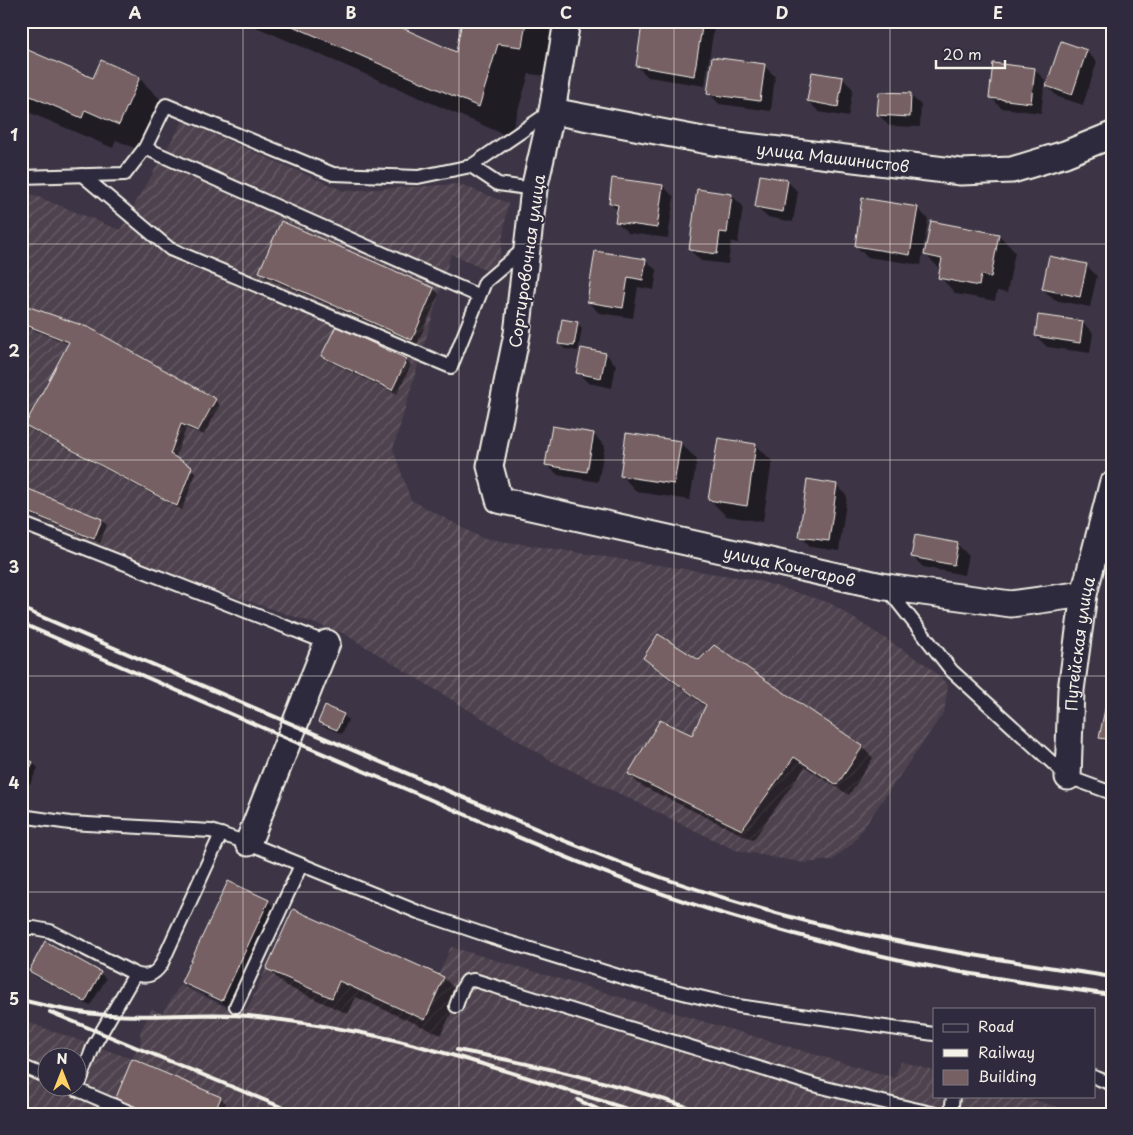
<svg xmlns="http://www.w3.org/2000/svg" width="1133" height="1135" font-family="'Playpen Sans',sans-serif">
	<defs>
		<pattern id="industrial-furrows" width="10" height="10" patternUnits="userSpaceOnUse" patternTransform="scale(1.25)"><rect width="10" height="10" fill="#4e424e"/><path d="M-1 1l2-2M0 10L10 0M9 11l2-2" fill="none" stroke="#685e68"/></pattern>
	</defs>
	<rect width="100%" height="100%" fill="#3d3545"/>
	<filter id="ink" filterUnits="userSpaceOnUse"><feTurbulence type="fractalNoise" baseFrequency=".02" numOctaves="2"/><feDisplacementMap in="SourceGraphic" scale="10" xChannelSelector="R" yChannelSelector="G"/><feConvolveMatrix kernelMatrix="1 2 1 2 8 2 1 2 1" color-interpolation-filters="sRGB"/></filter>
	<g filter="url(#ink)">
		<g fill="url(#industrial-furrows)" fill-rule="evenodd">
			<path d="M183 121 344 191 459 184 508 203 497 276 451 254 393 449 411 500 482 538 756 580 830 603 928 666 948 685 944 712 852 844 832 860 804 863 735 850 552 761 343 633 124 559 21 510V190L120 230Z"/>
			<path d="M293 909 439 974 451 947 895 1078 900 1061 934 1071V1096H1021L1081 1114H21V1020L132 1059 141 1042 140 1032 152 1009 162 1014 180 985 236 1012 248 1008ZM48 1058H78V1088H48Z"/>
		</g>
		<g fill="#0007">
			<path d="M242 21H384L457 54 464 21H562L553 77 529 74 510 137Z"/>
			<path d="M678 21H715L705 86 648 77 637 66 676 31Z"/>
			<path d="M21 48 94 80 139 78 170 109 150 155 116 140 113 148 21 109Z"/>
			<path d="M1086 51 1097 62 1083 105 1058 97 1047 86Z"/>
			<path d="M764 66 775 76 771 111 719 104 709 93Z"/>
			<path d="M1034 69 1045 80 1041 113 1001 108 991 97Z"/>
			<path d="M842 78 853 89 848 117 819 112 808 101Z"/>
			<path d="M910 95 921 105 920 127 889 126 879 115Z"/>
			<path d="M787 181 798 192 793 222 767 217 756 207Z"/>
			<path d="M663 186 674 197 668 238 628 233 617 222 618 211 610 203Z"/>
			<path d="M698 191 732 196 743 206 738 243 731 242 728 264 701 261 690 250Z"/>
			<path d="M917 208 928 219 921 265 867 257 856 246Z"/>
			<path d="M932 222 999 235 1015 252 1007 293 997 291 995 301 956 294 940 277 941 270 925 254Z"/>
			<path d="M282 223 434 289 439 294 417 344 265 277 260 272Z"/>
			<path d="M646 260 657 271 654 290 638 287 633 318 599 313 588 302Z"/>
			<path d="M1086 265 1097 276 1090 307 1054 300 1043 289Z"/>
			<path d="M21 305 215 400 220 405 204 435 186 428 175 458 191 468 196 473 182 510 32 430 27 425 69 344 21 325Z"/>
			<path d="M577 323 582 328 578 351 565 349 560 344Z"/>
			<path d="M1083 323 1093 333 1090 353 1047 347 1036 336Z"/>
			<path d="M606 354 616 365 612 388 588 383 577 372Z"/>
			<path d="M323 356 406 360 411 365 397 394 328 361Z"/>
			<path d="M594 435 605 446 598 482 558 475 547 465Z"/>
			<path d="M680 443 697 459 690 500 637 492 621 475Z"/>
			<path d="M756 445 772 461 763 522 726 516 710 500Z"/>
			<path d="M836 485 847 496 839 551 811 547 800 536Z"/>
			<path d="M21 487 102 520 107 525 100 543 21 511Z"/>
			<path d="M957 544 968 555 964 575 923 567 913 557Z"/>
			<path d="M714 646 863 747 873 758 849 795 805 767 753 840 640 785 629 774 693 737 706 707 655 668 644 658 699 661Z"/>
			<path d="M1112 697V744L1106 742 1100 737Z"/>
			<path d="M343 715 348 720 342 734 325 727 320 722Z"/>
			<path d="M21 758 33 763 38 768 30 784 21 779Z"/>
			<path d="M268 901 273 906 227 1006 188 987 183 982Z"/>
			<path d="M46 943 100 973 106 979 90 1006 35 976 30 971Z"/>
			<path d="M267 968 444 978 460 994 441 1035 356 997 348 1014 284 985Z"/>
			<path d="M220 1098 226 1103 221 1114H143L122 1105Z"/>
		</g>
		<g fill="#766064" stroke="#f4f1e8">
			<path d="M281 21H387L456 52 462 21H526L522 47 498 44 479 107Z"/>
			<path d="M677 21H703L694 76 636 66 642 24 675 29Z"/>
			<path d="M1061 41 1087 50 1072 95 1046 86Z"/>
			<path d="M21 47 93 78 101 60 140 77 119 125 85 110 82 118 21 92Z"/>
			<path d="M712 57 765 64 760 101 707 94Z"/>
			<path d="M993 63 1035 68 1031 103 989 98Z"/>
			<path d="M812 72 843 77 838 107 807 101Z"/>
			<path d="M879 92 911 93 910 117 877 115Z"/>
			<path d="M760 175 788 180 783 212 755 207Z"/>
			<path d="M612 178 663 185 657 228 615 222 618 205 609 203Z"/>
			<path d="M697 189 732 194 727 233 720 232 717 254 689 250Z"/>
			<path d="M862 198 918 207 910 255 855 246Z"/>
			<path d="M281 221 434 288 412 340 259 272Z"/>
			<path d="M931 221 999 234 991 277 981 275 979 286 938 278 942 259 924 255Z"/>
			<path d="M595 251 646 259 643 280 628 277 623 308 587 302Z"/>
			<path d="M1049 256 1087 264 1080 297 1042 289Z"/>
			<path d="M21 304 90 328 216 399 198 431 181 424 170 454 192 467 177 506 25 425 69 342 21 323Z"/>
			<path d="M1038 315 1083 321 1080 343 1035 336Z"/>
			<path d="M562 319 578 322 574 346 558 344Z"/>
			<path d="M336 326 407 359 392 390 321 356Z"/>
			<path d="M581 348 606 353 601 378 576 373Z"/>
			<path d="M552 426 594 433 587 472 545 465Z"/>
			<path d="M626 433 681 441 674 484 620 476Z"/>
			<path d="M718 438 756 444 747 506 708 500Z"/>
			<path d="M807 479 837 484 829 541 799 537Z"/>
			<path d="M21 486 102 519 94 539 21 509Z"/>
			<path d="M915 535 958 543 954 565 911 557Z"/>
			<path d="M658 634 699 660 714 645 863 746 837 785 794 757 742 830 628 774 660 720 692 735 706 705 643 658Z"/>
			<path d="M1108 695 1112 696V740L1099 738Z"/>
			<path d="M325 706 344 714 337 730 318 722Z"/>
			<path d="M21 756 33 762 25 779 21 778Z"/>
			<path d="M228 881 269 900 222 1001 181 982Z"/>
			<path d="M293 909 444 977 425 1020 339 981 332 998 266 969Z"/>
			<path d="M45 941 101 972 85 1002 29 971Z"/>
			<path d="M132 1059 221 1097 214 1114H148L115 1100Z"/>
		</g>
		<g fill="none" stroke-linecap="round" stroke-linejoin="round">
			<g stroke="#f4f1e8" stroke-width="16">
				<g id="service">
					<path d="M145 148 479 296"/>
					<path d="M471 166 498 184 534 189"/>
					<path d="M82 175 170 249 451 367 485 282 525 248"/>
					<path d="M21 177 125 174 145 148 166 105 333 174 418 177 471 166 550 112"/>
					<path d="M21 523 327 643"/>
					<path d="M886 587 952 671 1068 777 1112 793"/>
					<path d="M21 816 70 823 211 831 248 843 418 912 492 937 628 979 687 994 738 1006 934 1034"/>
					<path d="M21 928H34L50 931 135 974C147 978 154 975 161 965L221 834"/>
					<path d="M236 1006 301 865"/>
					<path d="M456 1006 462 989 467 981 474 980 814 1085 870 1099 936 1114"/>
					<path d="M21 1066 48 1077"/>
					<path d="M1094 1077 1112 1084"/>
					<path d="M73 1088 134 1114"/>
					<path d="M77 1089 94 1045 135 974"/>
					<path d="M951 1114 953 1096"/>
				</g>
			</g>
			<g stroke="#f4f1e8" stroke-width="29">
				<g id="minor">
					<path id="s1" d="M567 21 552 111 534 189 517 334 490 466 499 500 886 587 1011 604 1084 594"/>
					<path id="s2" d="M552 111 713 142 961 172 1012 170 1065 154 1112 135"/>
					<path id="s3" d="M1068 777 1071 690 1084 594 1112 485"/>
					<path d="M248 843 327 643"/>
				</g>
			</g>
			<use href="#service" stroke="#2f2a3d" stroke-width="12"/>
			<use href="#minor" stroke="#2f2a3d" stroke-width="25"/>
			<g stroke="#f4f1e8" stroke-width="4">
				<path d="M21 608 565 841C643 873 724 900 806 921 906 946 1009 961 1112 977"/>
				<path d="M21 623C154 681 288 739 422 796 518 837 614 880 714 911 777 930 841 947 905 961 973 976 1043 985 1112 995"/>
				<path d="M21 1000C51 1007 80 1014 111 1015 160 1018 209 1011 258 1017 309 1023 361 1031 411 1044 489 1064 566 1090 643 1114"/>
				<path d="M50 1012 298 1114"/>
				<path d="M457 1050C544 1066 625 1085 708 1114"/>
				<path d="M578 1100 608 1114"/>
			</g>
		</g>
	</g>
	<path fill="none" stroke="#f4f1e8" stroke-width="1" stroke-opacity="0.55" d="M243 21V1114M459 21V1114M674 21V1114M890 21V1114M21 244H1112M21 460H1112M21 676H1112M21 892H1112"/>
	<g text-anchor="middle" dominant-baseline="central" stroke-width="4" stroke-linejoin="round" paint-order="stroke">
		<g font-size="16" fill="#f4f1e8" stroke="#2f2a3d">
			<text stroke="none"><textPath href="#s2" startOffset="285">улица Машинистов</textPath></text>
			<text transform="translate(526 261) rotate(-82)">Сортировочная улица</text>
			<text stroke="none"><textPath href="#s1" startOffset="785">улица Кочегаров</textPath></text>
			<text stroke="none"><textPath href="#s3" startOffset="134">Путейская улица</textPath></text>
		</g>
	</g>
	<rect width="1133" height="1135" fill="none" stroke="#2f2a3d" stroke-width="55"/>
	<rect x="933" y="1008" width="162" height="90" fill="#2f2a3d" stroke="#7e7a81"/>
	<rect x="943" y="1024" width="25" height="8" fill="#2f2a3d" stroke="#7e7a81"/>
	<text x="978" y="1032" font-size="15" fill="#f4f1e8">Road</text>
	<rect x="943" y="1049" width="25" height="8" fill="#f4f1e8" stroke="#7e7a81"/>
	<text x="978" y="1058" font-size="15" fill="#f4f1e8">Railway</text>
	<rect x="943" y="1070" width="25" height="15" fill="#766064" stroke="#7e7a81"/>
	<text x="978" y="1082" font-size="15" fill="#f4f1e8">Building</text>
	<g transform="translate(62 1072)"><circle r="24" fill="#2f2a3d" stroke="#7e7a81"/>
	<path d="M0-4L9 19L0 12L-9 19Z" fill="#ffd166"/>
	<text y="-8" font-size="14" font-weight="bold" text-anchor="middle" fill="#f4f1e8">N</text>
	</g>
	<path d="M936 60v8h69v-8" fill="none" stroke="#f4f1e8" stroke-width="2.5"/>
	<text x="943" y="60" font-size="15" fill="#f4f1e8" stroke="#2f2a3d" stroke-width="4" paint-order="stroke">20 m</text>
	<rect x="28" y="28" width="1078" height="1080" fill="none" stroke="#f4f1e8" stroke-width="2"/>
	<g font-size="16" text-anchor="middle" font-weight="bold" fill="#f4f1e8">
		<text x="135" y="19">A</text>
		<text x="351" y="19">B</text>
		<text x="566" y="19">C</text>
		<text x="782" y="19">D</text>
		<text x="998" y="19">E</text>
		<text x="14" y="141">1</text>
		<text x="14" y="357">2</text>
		<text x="14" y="573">3</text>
		<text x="14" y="789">4</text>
		<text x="14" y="1005">5</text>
	</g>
</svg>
